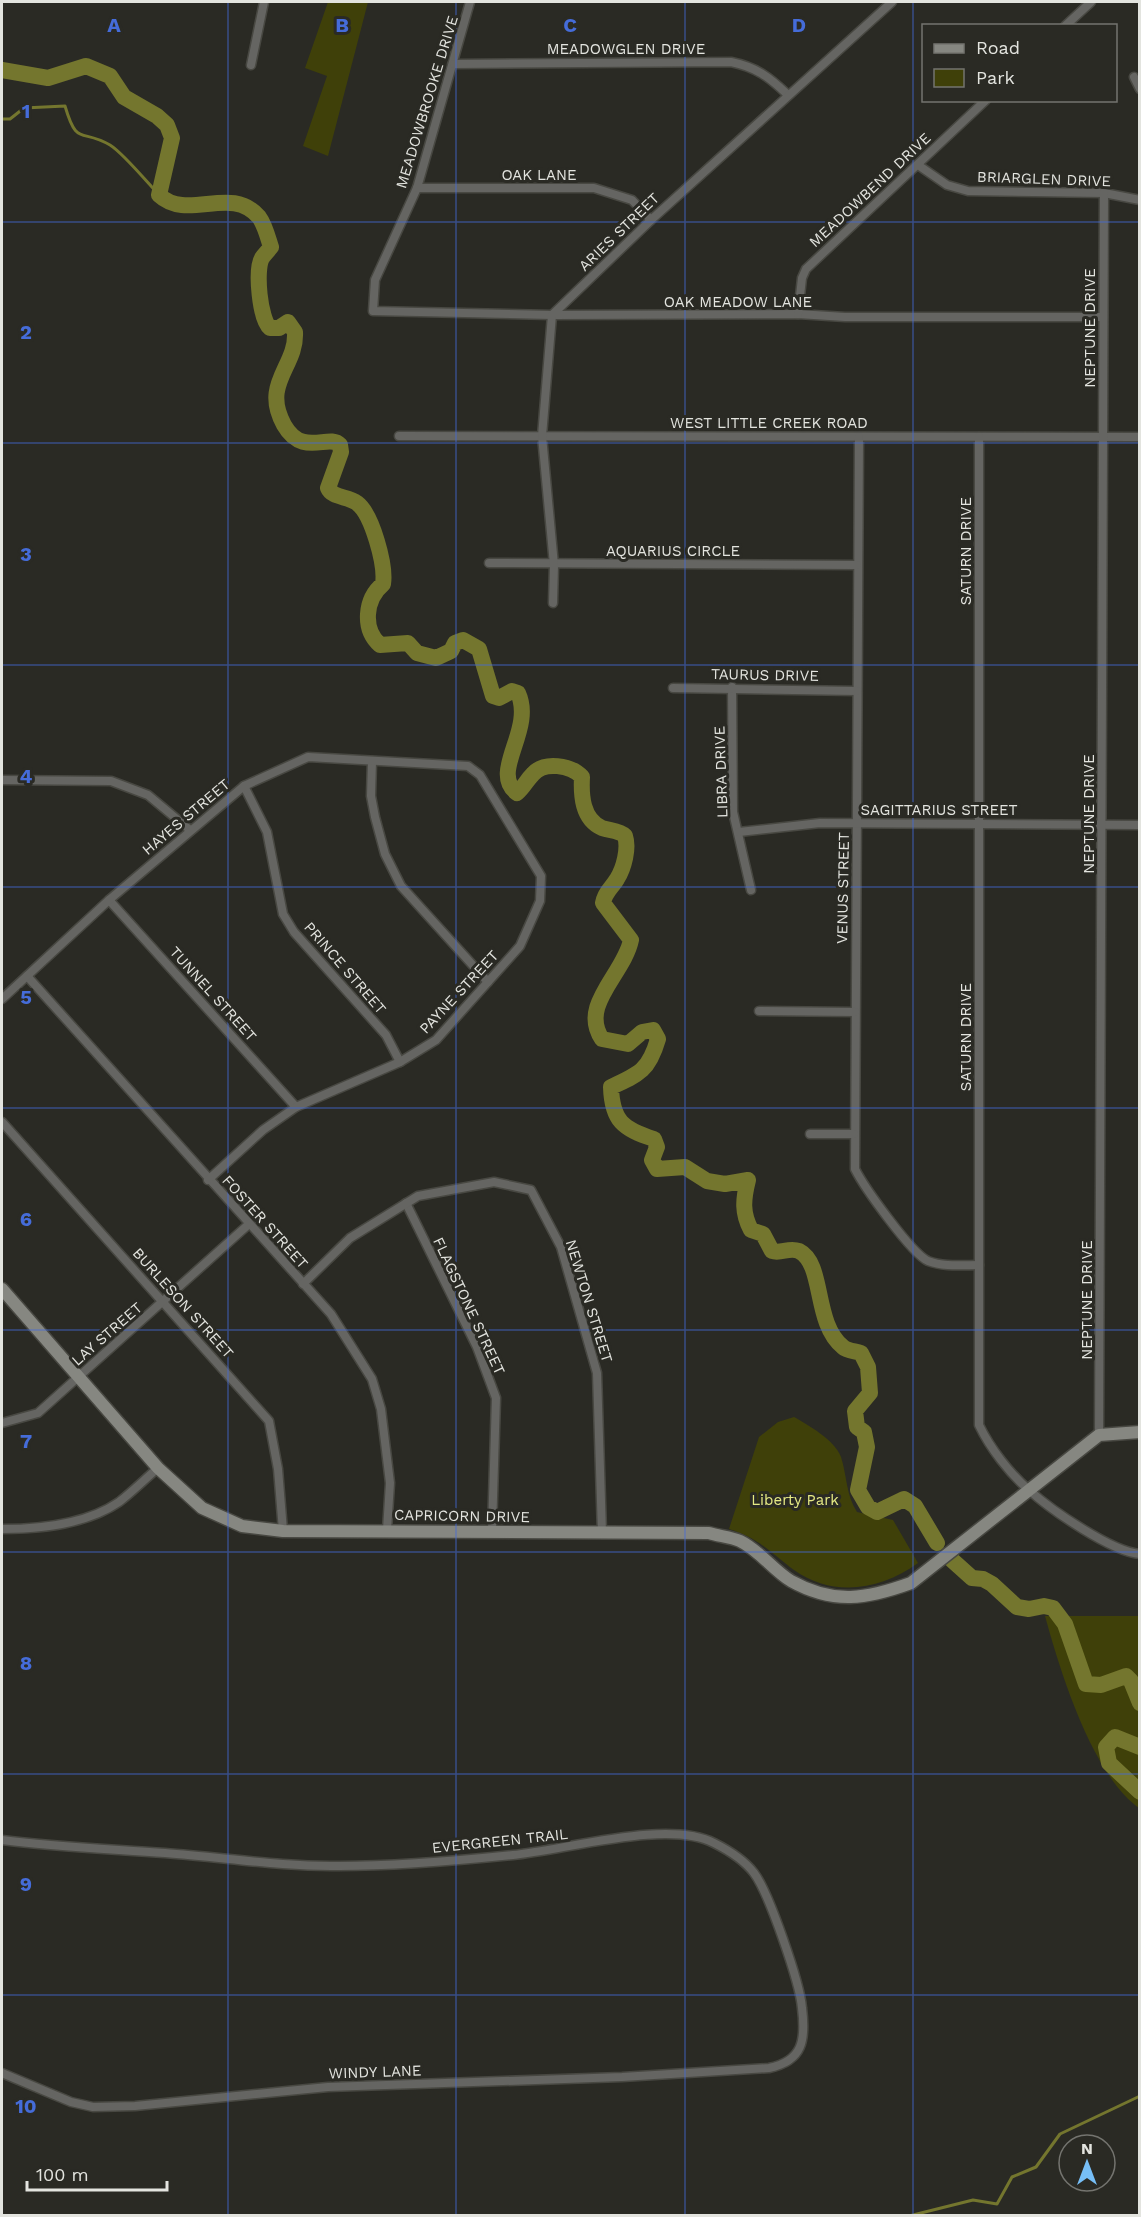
<svg xmlns="http://www.w3.org/2000/svg" width="1141" height="2217" font-family="'Work Sans',sans-serif">
	<rect width="100%" height="100%" fill="#2a2a24"/>
	<g fill="#3f4009">
		<path d="M328 2H368L328 156 303 146 327 76 305 68Z"/>
		<path d="M794 1417C808 1425 835 1440 841 1457 847 1476 846 1495 857 1512L893 1520 918 1563C881 1590 833 1598 794 1570 771 1553 759 1538 729 1529L759 1437 778 1422Z"/>
		<path d="M1045 1616H1139V1808C1092 1775 1060 1671 1045 1616Z"/>
	</g>
	<g fill="none" stroke-linecap="round" stroke-linejoin="round">
		<g stroke="#74762e" stroke-width="3">
			<path d="M2 119H10L24 108 65 106C77 147 81 128 110 145 123 153 147 182 159 195"/>
			<path d="M909 2216 973 2200 997 2204 1012 2177 1036 2167 1060 2134 1140 2096"/>
		</g>
		<g stroke="#74762e" stroke-width="16">
			<path d="M2 70 48 78 86 66 110 76 124 97 157 116 167 125 172 138 159 195C188 222 231 184 259 217 265 225 268 238 271 247 268 251 264 255 262 258 255 270 260 320 270 328H279L288 322 295 332C297 367 261 383 284 425 303 458 329 433 340 445L341 452 328 488C332 498 348 496 357 503 372 514 386 565 383 584 365 599 362 629 380 645L408 643 417 653 436 658 451 651 455 643 463 640 479 649 493 696 499 698 512 691 518 693C535 730 489 772 517 793 524 787 526 781 533 774 544 761 571 765 582 777 581 795 582 819 602 828 610 831 619 830 625 836 629 848 624 868 617 879 612 888 605 891 603 903L631 940C624 974 579 1005 602 1039L628 1044 642 1032 653 1030 658 1039C649 1070 640 1074 611 1087 612 1121 623 1129 654 1139L657 1147 652 1160 657 1169 685 1167 707 1181 725 1184 748 1180C743 1200 742 1213 751 1230L763 1234 772 1251C781 1254 789 1247 799 1251 825 1264 813 1323 843 1347 847 1351 855 1351 861 1353L868 1367 870 1393 855 1411 857 1427 864 1432 867 1447 858 1490 868 1507 877 1512 904 1499 915 1506 937 1543"/>
			<path d="M952 1560 972 1578 983 1579 992 1584 1017 1607 1029 1609 1044 1606 1053 1608 1065 1624 1086 1684 1101 1685 1126 1676 1131 1681 1140 1703"/>
			<path d="M1140 1747 1115 1737 1106 1747 1109 1763 1140 1792"/>
		</g>
		<g stroke="#484842" stroke-width="11">
			<g id="street">
				<path d="M470 2 417 188 375 280 373 311 552 315 798 314 845 317H1103"/>
				<path d="M1065 26 1091 2"/>
				<path d="M454 64 731 62C756 67 769 77 787 94"/>
				<path d="M251 65 264 2"/>
				<path d="M1134 77 1140 89"/>
				<path d="M918 165 947 185 968 191 1104 193 1140 200"/>
				<path d="M417 188H594L632 200 651 220"/>
				<path d="M798 314 802 278 806 269 986 100"/>
				<path d="M399 436 1140 437"/>
				<path d="M859 437 855 1169C864 1187 911 1253 928 1261 943 1267 962 1265 979 1265"/>
				<path d="M979 437V1425C990 1448 1010 1474 1029 1490 1051 1510 1112 1552 1140 1554"/>
				<path d="M489 563 857 565"/>
				<path d="M553 603 554 565 542 436 552 315 651 220 892 2"/>
				<path d="M732 687 733 812 751 890"/>
				<path d="M673 688 857 691"/>
				<path d="M372 761 371 796 375 817 385 854 401 886 488 982"/>
				<path d="M2 780 111 781 148 795 190 830"/>
				<path d="M244 786 267 832 283 914 294 932 386 1035 400 1062"/>
				<path d="M739 832 820 823 1140 825"/>
				<path d="M109 900 296 1107"/>
				<path d="M27 976 331 1314 372 1379 381 1409 390 1483 387 1530"/>
				<path d="M2 999 109 900 244 786 308 757 468 766 480 775 541 876 540 901 520 946 436 1040 400 1062 296 1107 263 1130 208 1180"/>
				<path d="M759 1011 855 1012"/>
				<path d="M2 1122 269 1421 278 1469 283 1531"/>
				<path d="M810 1134H854"/>
				<path d="M406 1203 477 1347 496 1398 492 1531"/>
				<path d="M303 1284 350 1238 418 1196 494 1182 531 1190 561 1247 597 1373 602 1533"/>
				<path d="M2 1423 38 1413 249 1224"/>
				<path d="M1099 1435 1104 193"/>
				<path d="M2 1529C39 1529 87 1524 119 1502 132 1492 145 1479 158 1468"/>
				<path d="M2 1840C56 1847 110 1849 165 1853 223 1857 281 1867 339 1866 397 1866 455 1861 513 1855 566 1850 668 1819 714 1843 728 1850 745 1861 754 1873 769 1893 800 1983 802 2008 806 2040 803 2061 769 2068L622 2077 328 2087 135 2106 93 2107 71 2102 2 2073"/>
			</g>
		</g>
		<g stroke="#484842" stroke-width="15">
			<path id="secondary" d="M2 1289 158 1468 202 1508 242 1526 283 1531 709 1533C718 1536 731 1537 740 1541 759 1550 773 1570 791 1581 834 1605 867 1599 911 1583L1099 1435 1140 1432"/>
		</g>
		<use href="#street" stroke="#656562" stroke-width="8"/>
		<use href="#secondary" stroke="#868781" stroke-width="12"/>
	</g>
	<path fill="none" stroke="#456cd9" stroke-width="1.5" stroke-opacity="0.55" d="M228 2V2216M456 2V2216M685 2V2216M913 2V2216M2 222H1140M2 443H1140M2 665H1140M2 887H1140M2 1108H1140M2 1330H1140M2 1552H1140M2 1774H1140M2 1995H1140"/>
	<g text-anchor="middle" dominant-baseline="central" stroke-width="6" stroke-linejoin="round" paint-order="stroke">
		<g font-size="15" fill="#e3e4df" stroke="#2a2a24">
			<text x="626" y="49">MEADOWGLEN DRIVE</text>
			<text transform="translate(427 102) rotate(-73)">MEADOWBROOKE DRIVE</text>
			<text x="539" y="175">OAK LANE</text>
			<text transform="translate(1044 179) rotate(2)">BRIARGLEN DRIVE</text>
			<text transform="translate(870 190) rotate(-43)">MEADOWBEND DRIVE</text>
			<text transform="translate(619 232) rotate(-44)">ARIES STREET</text>
			<text x="738" y="302">OAK MEADOW LANE</text>
			<text transform="translate(1090 328) rotate(-90)">NEPTUNE DRIVE</text>
			<text x="769" y="423">WEST LITTLE CREEK ROAD</text>
			<text x="673" y="551">AQUARIUS CIRCLE</text>
			<text transform="translate(966 551) rotate(-90)">SATURN DRIVE</text>
			<text transform="translate(765 675) rotate(1)">TAURUS DRIVE</text>
			<text transform="translate(721 772) rotate(-92)">LIBRA DRIVE</text>
			<text x="939" y="810">SAGITTARIUS STREET</text>
			<text transform="translate(1089 814) rotate(-90)">NEPTUNE DRIVE</text>
			<text transform="translate(186 817) rotate(-40)">HAYES STREET</text>
			<text transform="translate(843 888) rotate(-89)">VENUS STREET</text>
			<text transform="translate(345 968) rotate(49)">PRINCE STREET</text>
			<text transform="translate(459 992) rotate(-47)">PAYNE STREET</text>
			<text transform="translate(213 994) rotate(48)">TUNNEL STREET</text>
			<text transform="translate(966 1037) rotate(-90)">SATURN DRIVE</text>
			<text transform="translate(265 1222) rotate(48)">FOSTER STREET</text>
			<text transform="translate(1087 1300) rotate(-90)">NEPTUNE DRIVE</text>
			<text transform="translate(589 1301) rotate(73)">NEWTON STREET</text>
			<text transform="translate(183 1303) rotate(48)">BURLESON STREET</text>
			<text transform="translate(469 1306) rotate(65)">FLAGSTONE STREET</text>
			<text transform="translate(107 1334) rotate(-41)">LAY STREET</text>
			<text transform="translate(462 1516) rotate(1)">CAPRICORN DRIVE</text>
			<text transform="translate(500 1841) rotate(-6)">EVERGREEN TRAIL</text>
			<text transform="translate(375 2072) rotate(-2)">WINDY LANE</text>
		</g>
		<g font-size="15" fill="#e5e984" stroke="#2a2a24">
			<text x="795" y="1500">Liberty Park</text>
		</g>
	</g>
	<g font-size="20" text-anchor="middle" font-weight="bold" fill="#456cd9" stroke="#2a2a24" stroke-width="6" stroke-linejoin="round" paint-order="stroke">
		<text x="114" y="32">A</text>
		<text x="342" y="32">B</text>
		<text x="570" y="32">C</text>
		<text x="799" y="32">D</text>
		<text x="26" y="118">1</text>
		<text x="26" y="339">2</text>
		<text x="26" y="561">3</text>
		<text x="26" y="783">4</text>
		<text x="26" y="1004">5</text>
		<text x="26" y="1226">6</text>
		<text x="26" y="1448">7</text>
		<text x="26" y="1670">8</text>
		<text x="26" y="1891">9</text>
		<text x="26" y="2113">10</text>
	</g>
	<rect width="1141" height="2217" fill="none" stroke="#e3e4df" stroke-width="6"/>
	<rect x="922" y="24" width="195" height="78" fill="#2a2a24" stroke="#74746f" stroke-width="1.5"/>
	<rect x="934" y="44" width="30" height="9" fill="#868781" stroke="#74746f" stroke-width="1.5"/>
	<text x="976" y="54" font-size="18" fill="#e3e4df">Road</text>
	<rect x="934" y="69" width="30" height="18" fill="#3f4009" stroke="#74746f" stroke-width="1.5"/>
	<text x="976" y="84" font-size="18" fill="#e3e4df">Park</text>
	<g transform="translate(1087 2163)"><circle r="28" fill="#2a2a24" stroke="#74746f" stroke-width="1.5"/>
	<path d="M0-4.5L10 22L0 15L-10 22Z" fill="#77bff7"/>
	<text y="-9" font-size="16" font-weight="bold" text-anchor="middle" fill="#e3e4df">N</text>
	</g>
	<path d="M27 2181v9h140v-9" fill="none" stroke="#e3e4df" stroke-width="3"/>
	<text x="36" y="2181" font-size="18" fill="#e3e4df" stroke="#2a2a24" stroke-width="4.5" paint-order="stroke">100 m</text>
</svg>
